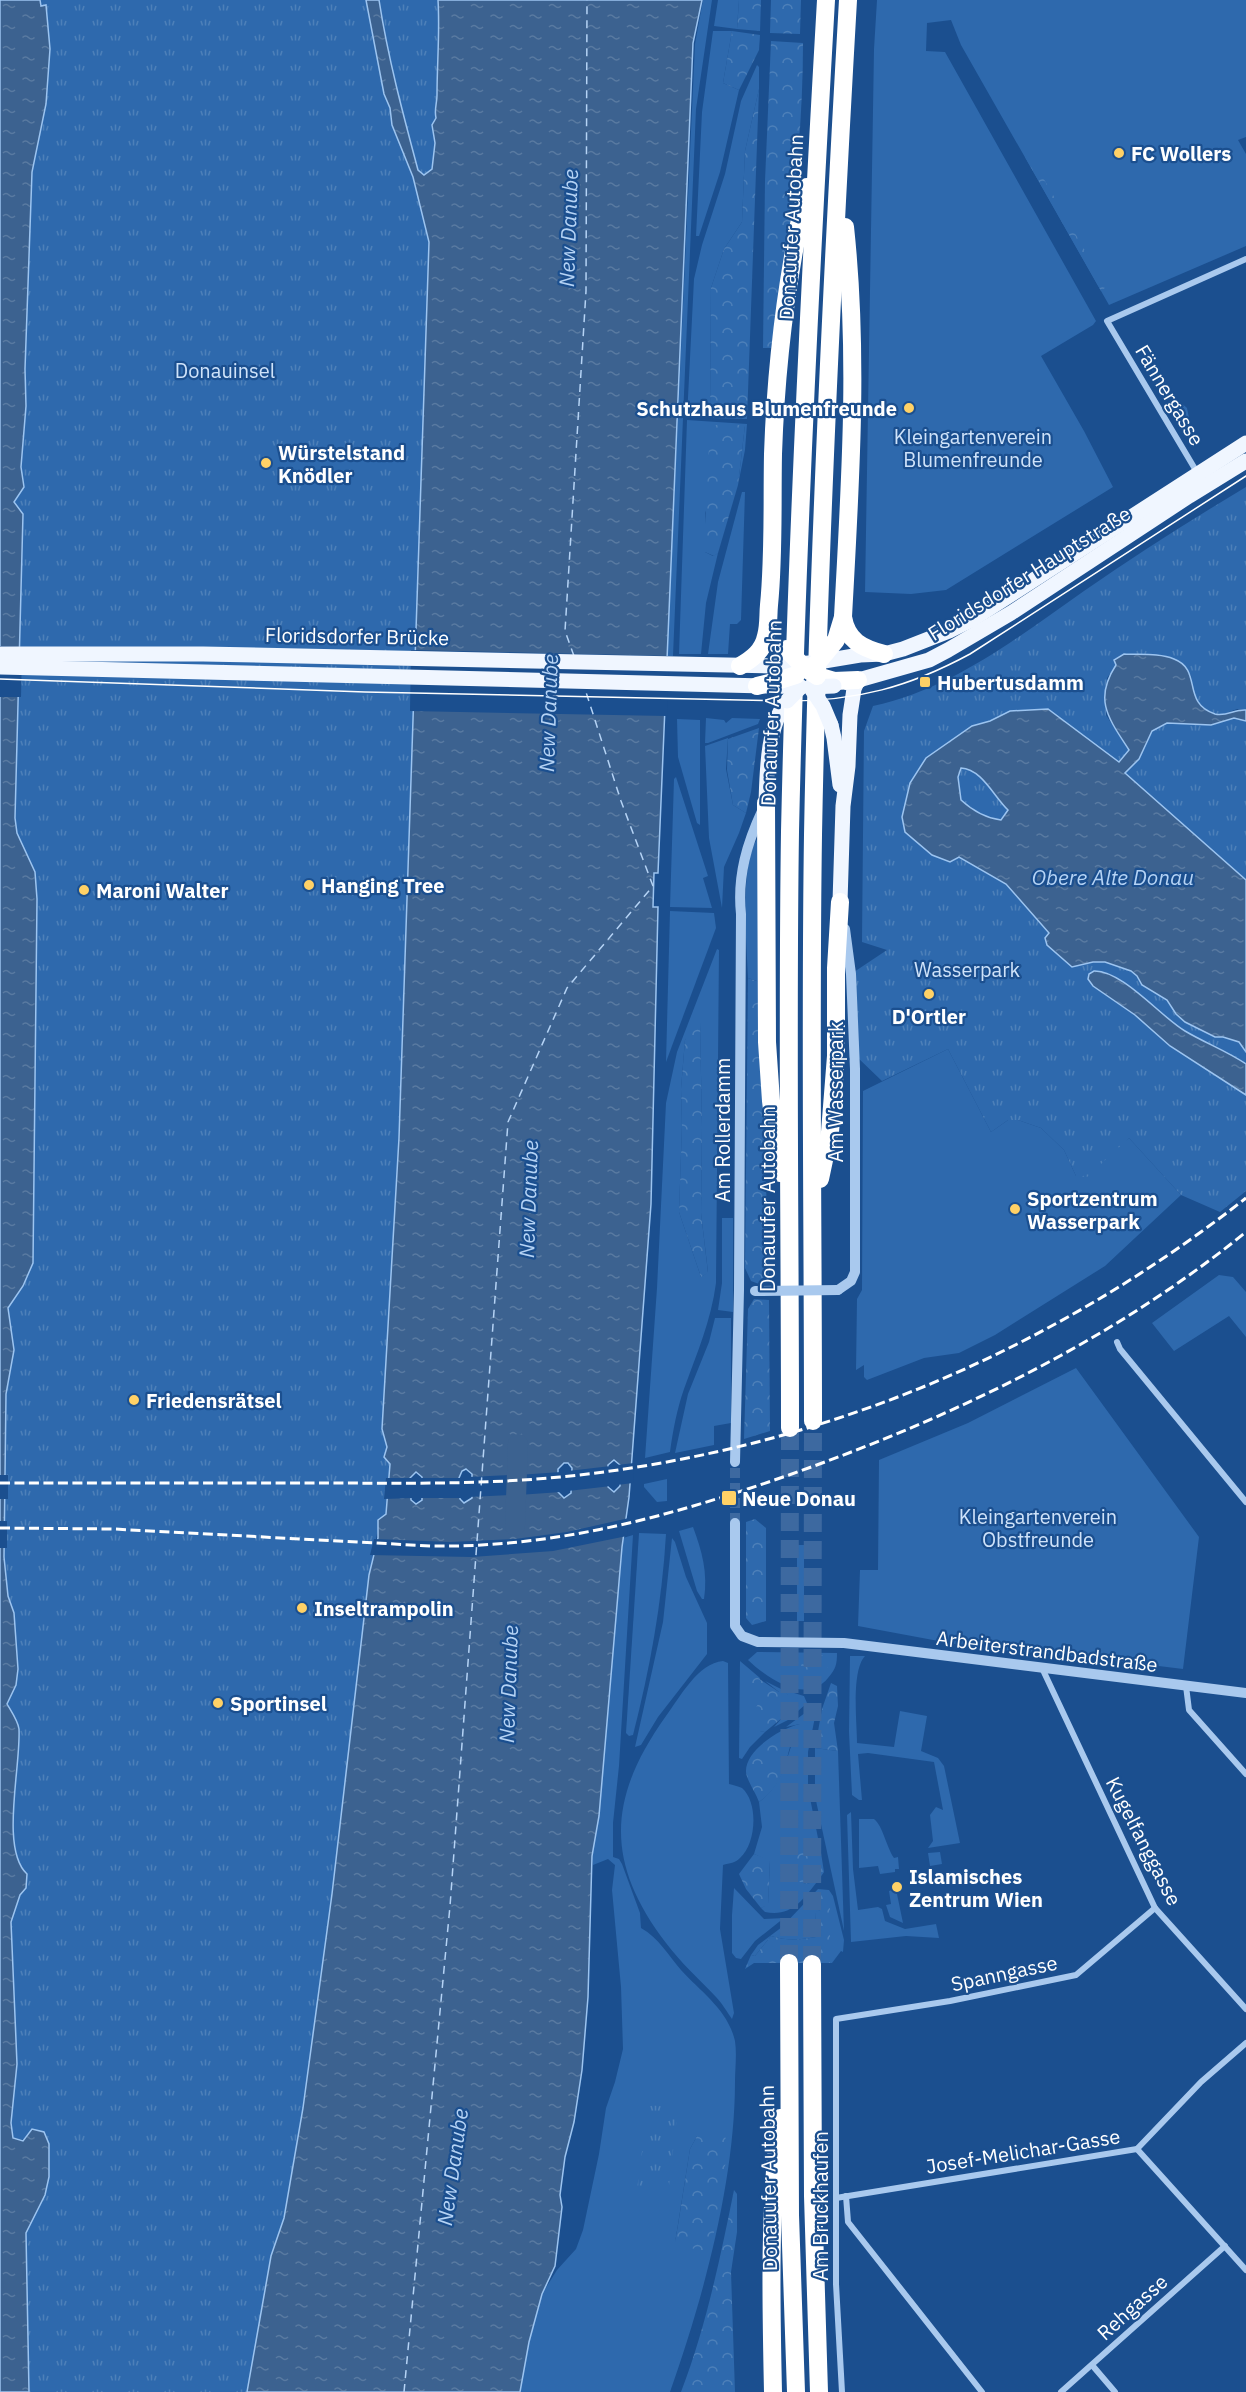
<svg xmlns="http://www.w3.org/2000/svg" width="1246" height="2392" font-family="'IBM Plex Sans',sans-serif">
	<defs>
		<pattern id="forest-crowns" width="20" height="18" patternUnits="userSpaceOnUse" patternTransform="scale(1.5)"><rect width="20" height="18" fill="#2e69ad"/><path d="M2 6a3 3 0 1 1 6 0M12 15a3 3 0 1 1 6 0" fill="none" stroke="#4d80b9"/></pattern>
		<pattern id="park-tufts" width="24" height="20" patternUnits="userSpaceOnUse" patternTransform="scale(1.5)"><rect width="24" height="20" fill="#2e69ad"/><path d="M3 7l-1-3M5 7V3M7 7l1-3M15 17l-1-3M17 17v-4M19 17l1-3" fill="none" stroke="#4d80b9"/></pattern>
		<pattern id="water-ripples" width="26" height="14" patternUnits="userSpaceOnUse" patternTransform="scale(1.5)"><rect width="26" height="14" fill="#3c6290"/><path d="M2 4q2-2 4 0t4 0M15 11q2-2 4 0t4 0" fill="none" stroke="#597aa1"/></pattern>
	</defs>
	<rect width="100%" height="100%" fill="#1b4f8f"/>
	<g fill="#2e69ad" fill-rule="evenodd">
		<path d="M703 0H712L696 109 673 656H667L695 44Z"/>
		<path d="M718 0H739L737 29 714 26Z"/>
		<path d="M877 0H1246V137L1238 140 1246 154V246L1109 305 961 45 951 20 927 23 926 51 945 52 1096 321 1093 325 1041 356 1084 431 1113 487 946 590 911 594 865 592 874 49Z"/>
		<path d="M713 31H732L723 83 739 90 720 172 699 236H696L702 112Z"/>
		<path d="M757 65 759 67V89L745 151 742 222 724 249 711 288 710 418 687 417 694 279 702 245 725 174 741 101Z"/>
		<path d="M1148 354 1150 362H1153L1168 387 1160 385 1143 357Z"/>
		<path d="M1174 400 1179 401 1187 408 1189 418 1184 426 1170 401Z"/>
		<path d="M687 420 747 424 745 450 738 485 745 425 705 513V552L713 556 718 553 706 603 701 654H679Z"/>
		<path d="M742 492H745L741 620 737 624H730L728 654H708L718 582Z"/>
		<path d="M706 718 724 720 726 723 732 718 760 719 758 724 708 743H705Z"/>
		<path d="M677 719 700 720V825L697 823 678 757Z"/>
		<path d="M728 738 726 769 733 805 746 813 739 833 724 867 722 908 709 838 705 746Z"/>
		<path d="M676 777 708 876 703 878 712 908 670 907 674 779Z"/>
		<path d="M757 839 760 845V982L748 978C747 943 739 868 757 839Z"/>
		<path d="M670 911 714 913 716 928 666 1062Z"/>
		<path d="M717 949 719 950 716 1283C711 1321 697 1353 684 1389 677 1409 673 1430 670 1452L645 1458 657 1288 666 1103 677 1052ZM700 1023 702 1127 701 1213 708 1272 701 1277 679 1212 682 1126 681 1089 685 1040Z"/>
		<path d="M948 1049 991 1132 1008 1120H1018L1041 1128 1064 1150 1076 1176 1129 1138 1181 1195 1105 1266 995 1335 959 1353 924 1358 867 1380 864 1377V1365L856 1370 857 1299 862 1290 863 1091Z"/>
		<path d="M722 1218H733V1312L718 1310 722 1283Z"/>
		<path d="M1219 1275 1233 1277 1246 1292V1337L1229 1316 1174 1351 1152 1323Z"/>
		<path d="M715 1318H731V1423L714 1426V1445L675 1453 688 1394 709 1342Z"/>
		<path d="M1076 1368 1199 1537 1183 1669 1094 1658 976 1648 858 1626 860 1570H878L879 1460 968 1423Z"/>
		<path d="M667 1479V1501L657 1502 644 1487V1484Z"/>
		<path d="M693 1527C702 1551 708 1573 704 1599H702L697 1591 679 1531Z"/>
		<path d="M639 1533 666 1534C662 1603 650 1668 633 1735L629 1736 626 1733Z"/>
		<path d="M633 1535 619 1766 613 1823V1857L619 1859 622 1864 640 1913 641 1928C659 1938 668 1955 681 1970 701 1992 728 2010 735 2041 737 2054 735 2069 735 2082 735 2181 703 2299 670 2392H520L529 2342 542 2294 557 2270 576 2249 583 2230 599 2154 606 2108 615 2082 623 2049 621 1987 612 1890 615 1865 608 1859 593 1865 592 1856 599 1816 622 1547 623 1538ZM697 2136 675 2243 690 2149Z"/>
		<path d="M672 1538 675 1542 686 1577 707 1623V1654L658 1717 641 1745 635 1747 663 1622Z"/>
		<rect x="797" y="1545" width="7" height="76"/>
		<path d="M757 1652 837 1653C837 1664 836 1669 828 1678 806 1705 768 1679 748 1660Z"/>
		<path d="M850 1656H865C851 1671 857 1723 857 1743L894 1747 900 1711 927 1716 921 1751 938 1758 944 1766 960 1843 928 1848 933 1841 930 1815 936 1807 943 1810 934 1762 868 1753 858 1754 862 1800H859L852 1795 849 1732Z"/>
		<path d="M723 1661 728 1663 729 1784C733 1785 738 1786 742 1788 759 1803 756 1844 740 1858 735 1863 730 1863 723 1865L720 1929 734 2013 732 2019C727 2012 722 2003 716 1997 699 1979 681 1963 666 1943 604 1862 608 1797 666 1716 680 1697 698 1663 723 1661Z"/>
		<path d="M740 1661 760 1678 757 1688 761 1702 760 1731 765 1732 750 1747 742 1759 739 1758Z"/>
		<path d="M765 1681 781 1689 804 1696 807 1703 788 1720 774 1727 782 1718 788 1696 786 1692H779Z"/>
		<path d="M813 1707 816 1712 808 1752V1788L821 1853 817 1847 803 1884 817 1882C802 1901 791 1917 765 1912L761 1908 768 1904 770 1861 754 1854 762 1827 759 1802C787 1781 785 1754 800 1724L786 1727Z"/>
		<path d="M815 1748 838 1751 844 1931 815 1796Z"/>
		<path d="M851 1812 853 1869 858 1910 878 1907 882 1909 885 1921 905 1929 936 1924 939 1938 906 1936 851 1942 847 1815Z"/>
		<path d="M859 1819H874C883 1826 886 1846 894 1858L898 1857 899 1869H895V1872L880 1874 878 1866 859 1868Z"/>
		<path d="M940 1852 942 1864 930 1866 928 1853Z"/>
		<path d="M734 1888 764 1919 784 1918 755 1941 741 1959 736 1958 732 1953V1915Z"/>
		<path d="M818 1889 829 1890 833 1896 844 1940 843 1952 841 1951 832 1963H830V1899L813 1898 819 1905 820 1910 815 1913 816 1937C800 1940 787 1941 771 1936L755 1956 751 1955 758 1945 782 1927Z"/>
		<path d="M895 1889 894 1892 897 1894 903 1923 890 1917 886 1905 891 1904 889 1891Z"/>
	</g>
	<g fill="url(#forest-crowns)">
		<path d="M739 0H761L760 31 737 29Z"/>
		<path d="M771 0H801L800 34 770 33Z"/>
		<path d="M732 31 760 35 759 50 739 90 723 83Z"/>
		<path d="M771 41 803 43C803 146 789 247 771 348H763L765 181Z"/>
		<path d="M759 89 747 419 710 418 711 288 724 249 742 222 745 151Z"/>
		<path d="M1030 155 1106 287 1101 291 1025 157Z"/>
		<path d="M710 425H745L738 485 718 553 714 556 705 552 704 544Z"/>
		<path d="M759 728 751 792 746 813 733 805 727 770 728 739Z"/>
		<path d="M748 978 760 982 769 1283 759 1284 751 1281 745 1268Z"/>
		<path d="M693 1023H700L702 1127 701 1213 708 1273 701 1277 679 1212 682 1126 681 1089 685 1040Z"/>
		<path d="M754 1299 769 1300 770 1431 744 1439 748 1309Z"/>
		<path d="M755 1519 766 1528V1621L752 1625 746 1618V1522Z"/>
		<path d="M803 1654H814L825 1656 829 1663 824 1676 815 1687H805L799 1680Z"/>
		<path d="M755 1676 779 1692H786L788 1695H792L800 1703 787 1718H782L765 1732 760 1731 756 1726V1707L760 1702 755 1696 757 1688 751 1683V1678Z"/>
		<path d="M831 1683 837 1686 838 1706 834 1723 838 1751 815 1748 822 1709Z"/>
		<path d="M800 1724 802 1729 797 1743H791C784 1769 782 1785 759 1802 756 1793 747 1781 746 1772 745 1750 781 1728 800 1724Z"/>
		<path d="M806 1843H812L821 1853 824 1872 817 1882 803 1884 790 1875 791 1865Z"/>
		<path d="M754 1854 770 1860 768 1905 761 1908 746 1889 739 1874Z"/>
		<path d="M820 1891 830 1898V1963H754L745 1969 751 1955 755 1956 771 1936C787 1941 800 1940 816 1937L815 1912 820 1910 819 1905 813 1898Z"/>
		<path d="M716 2134 725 2136 728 2148 711 2250 703 2251 675 2244 690 2149 697 2136Z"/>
		<path d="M734 2190 737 2194V2232L731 2272 735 2392H681C706 2327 720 2259 734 2190Z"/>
	</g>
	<g fill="url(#park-tufts)">
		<path d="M40 0H366L384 94 390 108 392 125 413 177 429 242 399 1138 382 1429 387 1447 384 1457 390 1464 386 1514 379 1523 369 1575 332 1894 303 2108 284 2218 271 2256 247 2392H29L26 2233 49 2177V2144L13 2138 11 2123 17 2064 11 1922 20 1895 26 1888 27 1874C0 1848 21 1767 19 1729 18 1721 11 1711 7 1704L16 1685 18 1669 14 1613 8 1596 4 1557 6 1394 14 1350 8 1308 33 1263 37 899 35 872 17 833 15 818 23 514 14 502 24 486 21 467 26 406 25 369 32 172 46 104 50 49Z"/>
		<path d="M379 0H438C440 32 437 63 437 95 437 103 434 110 436 118L432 125 435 143 432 169 424 175 418 170C403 114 388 58 379 0Z"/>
		<path d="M1246 487V710L1237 709 1221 715C1196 709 1194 698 1191 675L1116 665 1107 678 1106 715 1129 750 1118 762 1048 709 1010 711 990 721 972 726 952 740 959 857 1006 884 1049 934 1072 966 1093 962H1105L1131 971 1137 976 1142 985 1167 1000 1176 1014 1215 1037H1223L1239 1042 1246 1052V1064L1182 1030 1108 973 1093 986 1135 1015 1170 1046 1246 1095V1191L1220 1212 1181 1195 1129 1138 1087 1177 1076 1176 1064 1150 1041 1128 1018 1120H1008L991 1132 948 1049 882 1081 855 1055 851 974 887 950 862 942 864 731 873 706C953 689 1018 637 1084 591 1137 554 1191 520 1246 487Z"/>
		<path d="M1234 718 1246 721V880L1125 773 1139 759 1152 731 1167 723 1211 725Z"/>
		<path d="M961 768C982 769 994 797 1009 810L1001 820C984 817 974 811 961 800L958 777Z"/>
		<path d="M648 2105 678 2108 668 2194 637 2190Z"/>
	</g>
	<g fill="url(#water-ripples)" stroke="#9cc4f0" stroke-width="1.5" fill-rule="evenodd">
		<path d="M0 0H40L41 6 46 5 50 49 46 104 32 172 25 369 26 406 21 467 24 487 14 502 23 514 15 818 17 833 35 872 37 899 33 1263 23 1286 8 1308 14 1350 6 1394 4 1557 8 1596 14 1613 18 1669 16 1685 7 1704C11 1711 18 1721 19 1729 21 1767 0 1849 27 1874L26 1888 20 1895 11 1922 17 2064 11 2123 13 2138 23 2141 32 2129 44 2132 49 2144V2177L45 2195 26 2233 29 2392H0Z"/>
		<path d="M366 0H379C388 58 403 114 418 170L424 175 432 169 435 143 432 125 436 118C434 110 437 103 437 95 437 63 440 32 438 0H702L693 43 658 873H654L653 907H658L651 1204 629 1497 622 1547 599 1816 592 1856 588 1997 582 2070 574 2122 565 2157 560 2195 562 2207 555 2266 542 2294 529 2342 520 2392H247L271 2256 284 2218 303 2108 332 1894 369 1575 378 1538V1520L386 1514 390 1464 384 1457 387 1447 382 1429 399 1138 429 242 413 177 392 125 390 108 384 94ZM614 1460 620 1465V1486L614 1492 608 1487V1465ZM564 1463H568L572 1468 571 1493 564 1498 558 1492V1469ZM466 1469 472 1474V1498L464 1503 460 1499 459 1478 462 1471ZM514 1470 520 1472 521 1475V1497L515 1501 510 1497 509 1476ZM416 1472 422 1477V1500L416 1504 411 1500 410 1478Z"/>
		<path d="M1124 654C1140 655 1159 653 1174 659 1203 670 1181 703 1215 714 1226 717 1235 709 1246 710V721L1234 718 1211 725 1167 723 1152 731 1139 759 1125 773 1246 880V1052L1239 1042 1223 1037H1215L1185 1022 1176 1014 1167 1000 1142 985 1137 976 1131 971 1105 962H1093L1072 967 1047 945 1045 938 1049 933 1006 884 959 857 950 862 932 855 905 832 902 817 910 783 926 758 972 726 990 721 1010 711 1048 709 1119 762 1129 750C1109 719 1093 700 1116 665L1114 660ZM961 768C982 769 994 797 1008 810L1001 820C985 818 973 811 961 800L958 777Z"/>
		<path d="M1094 971C1122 970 1161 1017 1185 1031 1205 1043 1227 1051 1246 1064V1095L1170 1046 1135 1015 1093 986 1088 979 1089 974Z"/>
	</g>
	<g fill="#1b4f8f">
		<path d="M0 646 22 647 21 697H0Z"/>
		<path d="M411 650 669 656 667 716 410 711Z"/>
		<path d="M634 1463 633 1483 617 1485V1465Z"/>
		<path d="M611 1466V1486L568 1491V1471Z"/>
		<path d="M561 1472V1492L518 1495V1475Z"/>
		<rect x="0" y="1475" width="8" height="24"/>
		<path d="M512 1475V1495L469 1497V1477Z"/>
		<path d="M386 1478H413V1498L384 1499Z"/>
		<rect x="419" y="1478" width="43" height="20"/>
		<path d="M629 1518 627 1536 553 1551 472 1557 370 1555 374 1539 450 1542 515 1539 567 1532Z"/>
		<rect x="0" y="1521" width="7" height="27"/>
	</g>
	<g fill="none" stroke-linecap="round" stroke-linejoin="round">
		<path stroke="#3c6290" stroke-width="20" d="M515 1526 518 1444"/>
		<g stroke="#b5d3f5" stroke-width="1.5" stroke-dasharray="8 6" stroke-linecap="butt">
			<path d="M574 656 565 631 586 291 587 0"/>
			<path d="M404 2392 450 1906 508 1122 567 988 653 886 621 801 585 689"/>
		</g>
		<path stroke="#3d69a0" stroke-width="10" stroke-dasharray="10 5" stroke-linecap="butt" d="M735 1523V1462"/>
		<g stroke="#3d69a0" stroke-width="18" stroke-dasharray="18 9" stroke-linecap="butt">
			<path d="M789 1963 790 1428"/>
			<path d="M812 1964 813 1421"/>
		</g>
		<g stroke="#a9c9ee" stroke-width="6">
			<path d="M1198 474 1107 321 1246 259"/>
			<path d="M1117 1342 1120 1349 1246 1502"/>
			<path d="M1042 1668 1155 1908 1246 2009"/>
			<path d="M1186 1686 1189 1710 1246 1774"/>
			<path d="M1137 2149 1246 2270"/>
			<path d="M846 2196 848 2222 982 2392"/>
			<path d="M836 2198 1137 2149 1201 2082 1246 2043"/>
			<path d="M1092 2365 1115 2392"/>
			<path d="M842 2392 836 2284V2019L950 2001 1076 1975 1155 1908"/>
			<path d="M1061 2392 1225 2246"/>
		</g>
		<g stroke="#a9c9ee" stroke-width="10">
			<path d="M838 1290 851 1281 855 1272V1069L851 974 845 929"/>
			<path d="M735 1462 739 1290 741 914C737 876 747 843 763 809"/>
			<path d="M735 1523V1626L742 1636 758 1642 844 1643 1246 1693"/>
		</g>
		<g stroke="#f0f6ff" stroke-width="15">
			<path d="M0 654H203L777 666"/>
			<path d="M818 662 860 655 884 654 903 649 949 631 973 619 1246 443"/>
			<path d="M0 667 768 686"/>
			<path d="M848 683 929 660 948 650 1011 613 1189 496 1246 461"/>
			<path d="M831 725 834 738 840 785"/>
			<path d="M766 803C767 773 767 726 787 701"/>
			<path d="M840 902 843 806 848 766 850 715 854 689 858 680"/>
		</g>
		<g stroke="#fff" stroke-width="18">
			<path d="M843 617C847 641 862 648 884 654"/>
			<path d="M818 662 836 640 843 617C850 487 859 357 845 227"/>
			<path d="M740 666C752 659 763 651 766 636 769 626 768 615 769 605 774 555 772 504 773 454 776 365 787 274 807 187"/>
			<path d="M817 676 834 681 858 680"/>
			<path d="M757 686 777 681"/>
			<path d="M766 803 767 1042 771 1101 780 1173"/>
			<path d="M820 1179 830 1132 836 1056V968L840 902"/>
			<path d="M813 1421C813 1226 810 1030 813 835 818 557 832 278 848 0"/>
			<path d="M790 1428C790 1229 787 1030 790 832 796 554 810 277 826 0"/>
			<path d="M789 1963 790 2215 796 2392"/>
			<path d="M812 1964 813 2196 819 2392"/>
			<path d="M773 2392C771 2301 769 2208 780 2118"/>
		</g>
		<path stroke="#fff" stroke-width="1.5" d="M0 679 365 692 787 701C857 701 909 687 970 654L1246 476"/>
		<g stroke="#fff" stroke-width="3" stroke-dasharray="10 4.5" stroke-linecap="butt">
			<path d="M0 1483C105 1483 211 1483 316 1483 397 1483 479 1485 560 1477 813 1452 1046 1355 1246 1198"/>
			<path d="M0 1528 114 1529 431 1546C557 1548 671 1516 789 1475 953 1417 1110 1342 1246 1232"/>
		</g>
		<path stroke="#a9c9ee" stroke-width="10" d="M755 1291 838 1290"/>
		<g stroke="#f0f6ff" stroke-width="15">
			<path d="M777 666 809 663"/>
			<path d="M777 686 801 687"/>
			<path d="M810 687 823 706 831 725"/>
			<path d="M810 687 834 686"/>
			<path d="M787 701 801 687"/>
		</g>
		<g stroke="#fff" stroke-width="18">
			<path d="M786 649 801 664"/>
			<path d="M817 676 808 670 818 662"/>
			<path d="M777 681 796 675"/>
		</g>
	</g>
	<g fill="#ffd166" stroke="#1b4f8f" stroke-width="2">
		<circle cx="1119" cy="153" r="6"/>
		<circle cx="909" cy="408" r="6"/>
		<circle cx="266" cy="463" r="6"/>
		<rect x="919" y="676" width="12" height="12" rx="3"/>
		<circle cx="309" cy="885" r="6"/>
		<circle cx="84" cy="890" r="6"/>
		<circle cx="929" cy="994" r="6"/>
		<circle cx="1015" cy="1209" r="6"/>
		<circle cx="134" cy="1400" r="6"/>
		<rect x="721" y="1490" width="16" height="16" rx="3"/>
		<circle cx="302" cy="1608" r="6"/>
		<circle cx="218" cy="1703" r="6"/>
		<circle cx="897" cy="1887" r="6"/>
	</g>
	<g text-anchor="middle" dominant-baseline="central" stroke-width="4.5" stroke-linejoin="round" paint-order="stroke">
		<g font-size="20" font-weight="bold" fill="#fff" stroke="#1b4f8f" text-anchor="start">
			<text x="1131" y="153">FC Wollers</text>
			<text x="897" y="408" text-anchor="end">Schutzhaus Blumenfreunde</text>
			<text x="278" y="452">Würstelstand<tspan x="278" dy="23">Knödler</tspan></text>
			<text x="937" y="682">Hubertusdamm</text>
			<text x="321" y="885">Hanging Tree</text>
			<text x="96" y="890">Maroni Walter</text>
			<text x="929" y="1016" text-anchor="middle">D'Ortler</text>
			<text x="1027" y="1198">Sportzentrum<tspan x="1027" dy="23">Wasserpark</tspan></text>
			<text x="146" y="1400">Friedensrätsel</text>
			<text x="742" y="1498">Neue Donau</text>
			<text x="314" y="1608">Inseltrampolin</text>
			<text x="230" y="1703">Sportinsel</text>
			<text x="909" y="1876">Islamisches<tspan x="909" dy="23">Zentrum Wien</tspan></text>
		</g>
		<g font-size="20" fill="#fff" stroke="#1b4f8f">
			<text transform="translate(791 227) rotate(-87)">Donauufer Autobahn</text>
			<text transform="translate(1170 395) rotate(59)">Fännergasse</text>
			<text transform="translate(1029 573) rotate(-32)">Floridsdorfer Hauptstraße</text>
			<text transform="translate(357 636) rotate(1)">Floridsdorfer Brücke</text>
			<text transform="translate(771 713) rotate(-88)">Donauufer Autobahn</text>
			<text transform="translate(835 1092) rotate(-90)">Am Wasserpark</text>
			<text transform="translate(722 1130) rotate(-90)">Am Rollerdamm</text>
			<text transform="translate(767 1199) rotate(-90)">Donauufer Autobahn</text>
			<text transform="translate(1047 1651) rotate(7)">Arbeiterstrandbadstraße</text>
			<text transform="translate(1144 1841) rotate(63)">Kugelfanggasse</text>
			<text transform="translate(1004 1973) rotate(-12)">Spanngasse</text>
			<text transform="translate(1023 2151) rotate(-9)">Josef-Melichar-Gasse</text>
			<text transform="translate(768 2178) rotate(-91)">Donauufer Autobahn</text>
			<text transform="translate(820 2206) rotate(-90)">Am Bruckhaufen</text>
			<text transform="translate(1132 2307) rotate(-42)">Rehgasse</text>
		</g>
		<g font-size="20" fill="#cfe3fa" stroke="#1b4f8f">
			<text x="225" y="370">Donauinsel</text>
			<text x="973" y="436">Kleingartenverein<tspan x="973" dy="23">Blumenfreunde</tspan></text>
			<text x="967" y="969">Wasserpark</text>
			<text x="1038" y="1516">Kleingartenverein<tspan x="1038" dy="23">Obstfreunde</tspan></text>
		</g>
		<g font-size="21" font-style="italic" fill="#b5d3f5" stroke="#1b4f8f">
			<text transform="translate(568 228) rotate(-88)">New Danube</text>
			<text transform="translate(548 713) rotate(-88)">New Danube</text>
			<text x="1113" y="877">Obere Alte Donau</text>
			<text transform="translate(528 1199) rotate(-88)">New Danube</text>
			<text transform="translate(508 1684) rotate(-88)">New Danube</text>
			<text transform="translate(452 2167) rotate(-82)">New Danube</text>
		</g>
	</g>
</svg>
